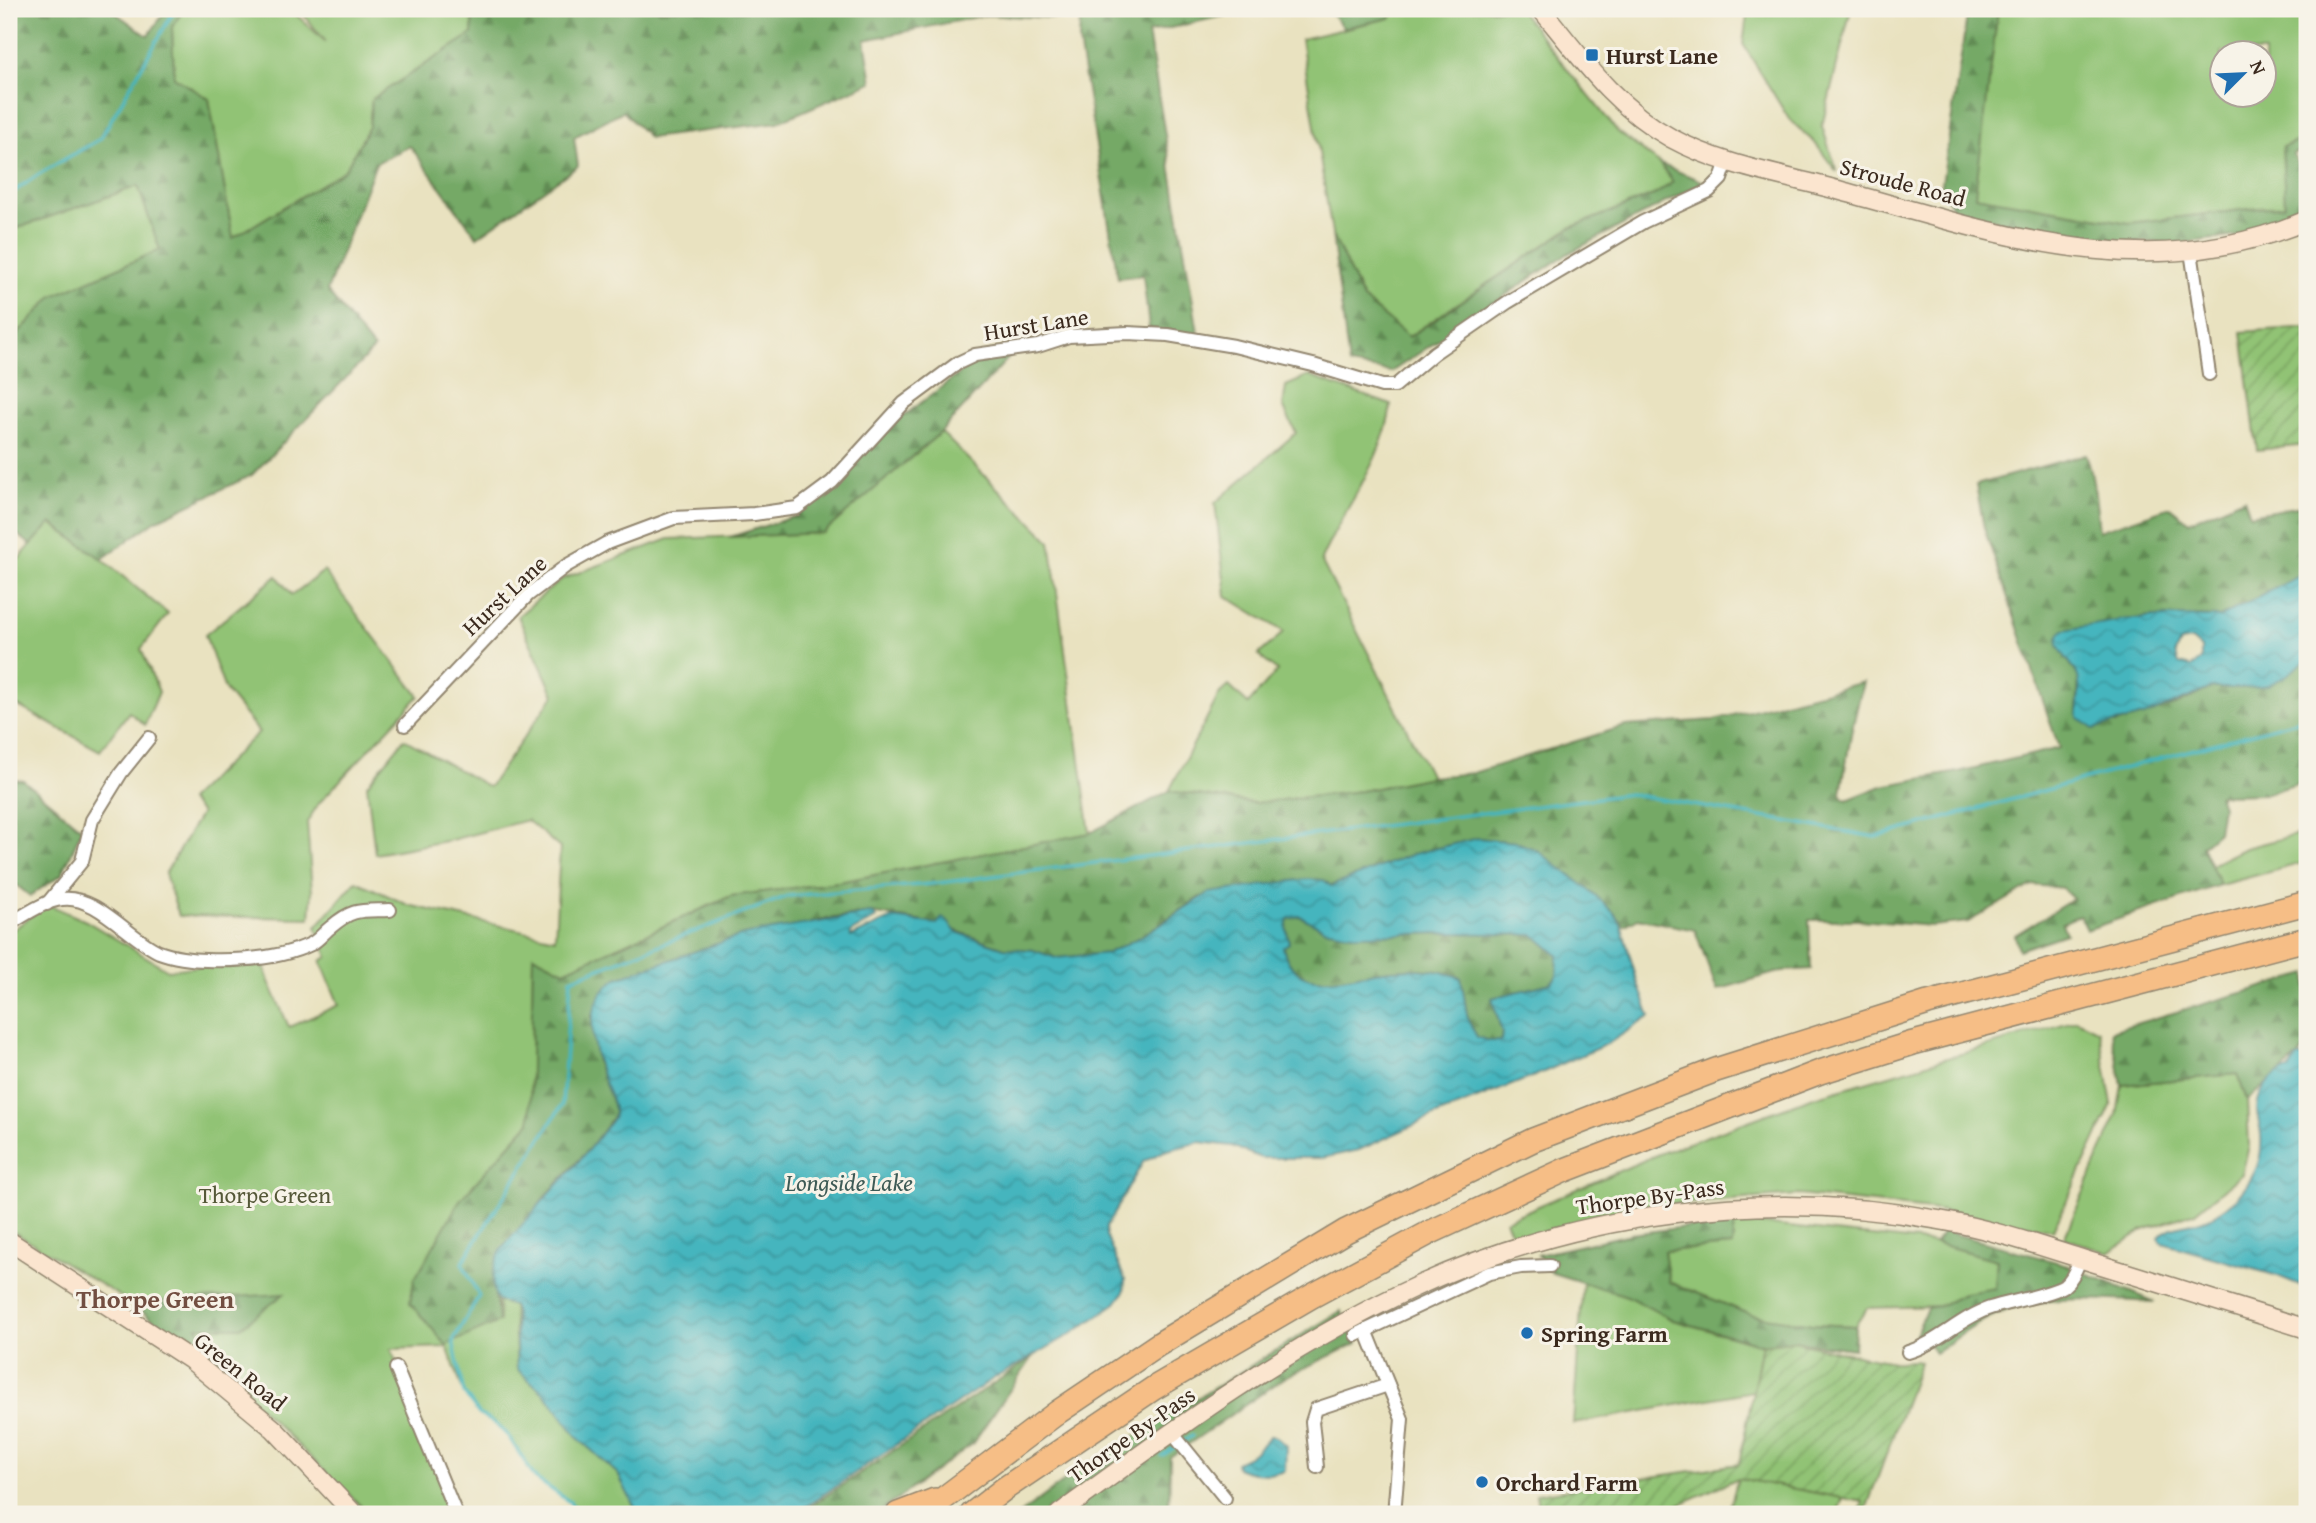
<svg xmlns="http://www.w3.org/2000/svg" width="2316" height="1523" font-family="'Gentium Book Plus',serif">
	<defs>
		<pattern id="forest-firs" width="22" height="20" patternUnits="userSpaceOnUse" patternTransform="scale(1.75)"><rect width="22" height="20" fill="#74a966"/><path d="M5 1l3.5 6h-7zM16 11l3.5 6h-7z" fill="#608a53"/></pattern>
		<pattern id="garden-furrows" width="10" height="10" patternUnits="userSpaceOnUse" patternTransform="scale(1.75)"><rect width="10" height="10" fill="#91c374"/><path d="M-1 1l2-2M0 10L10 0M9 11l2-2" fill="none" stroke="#789f5f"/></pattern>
		<pattern id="water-waves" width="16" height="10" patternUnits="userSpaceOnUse" patternTransform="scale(1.75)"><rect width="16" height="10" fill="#45b5be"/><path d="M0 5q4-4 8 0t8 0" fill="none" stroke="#3b939a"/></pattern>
	</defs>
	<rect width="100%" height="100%" fill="#f7f3e8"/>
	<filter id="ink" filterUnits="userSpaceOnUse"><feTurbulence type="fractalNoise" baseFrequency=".0143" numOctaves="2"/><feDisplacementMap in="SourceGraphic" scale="14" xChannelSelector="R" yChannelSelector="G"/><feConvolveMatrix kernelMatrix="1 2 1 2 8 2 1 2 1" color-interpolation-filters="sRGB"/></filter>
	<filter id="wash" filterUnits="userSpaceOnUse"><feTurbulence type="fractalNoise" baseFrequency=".00686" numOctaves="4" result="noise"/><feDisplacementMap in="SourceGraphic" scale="28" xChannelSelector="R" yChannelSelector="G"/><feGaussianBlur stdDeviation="1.57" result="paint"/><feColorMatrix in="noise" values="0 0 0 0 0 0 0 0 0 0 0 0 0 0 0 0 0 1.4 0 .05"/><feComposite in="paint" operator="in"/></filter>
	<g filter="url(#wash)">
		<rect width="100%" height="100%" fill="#e9e2c0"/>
		<g fill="#91c374" stroke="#667649" stroke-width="2" fill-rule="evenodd">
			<path d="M184 9H290L326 42 299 9H473L472 34 372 99 369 127 345 170 233 238 209 99 174 77 172 27Z"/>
			<path d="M1395 9H1519L1618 132 1660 164 1673 182 1656 194 1570 228 1408 337 1363 299 1332 234 1301 39 1390 18Z"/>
			<path d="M1748 9H1848L1850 13 1822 126 1837 172 1815 143 1789 119 1743 44Z"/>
			<path d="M1998 9H2307V138L2283 148 2285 205 2129 223 1974 196ZM2222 52H2264V94H2222Z"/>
			<path d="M138 186 160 250 53 296 9 343V231Z"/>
			<path d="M1309 376 1391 405C1384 460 1343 509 1321 560L1431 777 1361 791 1255 803 1169 791 1220 693 1229 686 1248 704 1277 671 1258 655 1284 632 1226 596 1215 503 1296 433 1283 406 1286 386Z"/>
			<path d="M941 432 1050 541 1090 833 839 882 731 896 564 971 533 956 530 1122 460 1200 499 1322 498 1301 513 1306 517 1369 547 1396 578 1438 618 1474 638 1514H577L570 1502 535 1478 509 1437 496 1424 479 1414 464 1393 447 1347 391 1349 456 1514H369L234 1383 131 1303 9 1229V933L47 904 86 921 168 970 262 959 269 982 289 1027 339 1005 321 961 328 957 316 927 356 881 408 905 555 938 560 848 527 820 451 840 375 854 367 785 404 739 489 787 554 695 518 616 562 579 669 539 822 533Z"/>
			<path d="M50 523 102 559 168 614 141 649 159 692 145 725 129 712 100 751 9 701V570Z"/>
			<path d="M324 571 419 696 319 803 307 822 312 892 310 918 179 916 165 874 201 813 189 800 259 732 225 690 205 635 277 576 292 595Z"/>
			<path d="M2307 832V862L2220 885 2211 865 2245 848Z"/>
			<path d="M2077 1020 2099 1031 2112 1104 2053 1230 1931 1209 1798 1195 1652 1206 1514 1239 1506 1220 1661 1153 1811 1098Z"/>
			<path d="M2237 1074 2247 1100 2249 1146 2242 1174 2196 1212 2141 1231 2109 1253 2064 1238 2117 1115 2122 1085Z"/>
			<path d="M1734 1221 1935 1243 1997 1260 1995 1289 1966 1293 1939 1306 1867 1308 1855 1326 1812 1324 1752 1315 1669 1282 1664 1251 1732 1246Z"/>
			<path d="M1583 1281 1628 1296 1673 1320 1762 1345 1753 1391 1573 1424Z"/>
			<path d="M1738 1478 1843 1498 1837 1514H1728Z"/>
		</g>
		<g fill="url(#forest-firs)" stroke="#586a42" stroke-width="2">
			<path d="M9 9H110L148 36 167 9H184L172 27 174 77 209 99 233 238 345 170 369 127 372 99 472 34 473 9H1254L1148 33 1199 338 1149 328 1143 275 1118 278 1079 42 1080 19 986 15 865 40 872 82 778 122 649 138 623 111 574 137 578 166 477 237 410 146 376 163 327 291 374 349 252 475 155 521 102 559 51 523 31 545 9 528V343L53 296 160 250 138 186 9 231Z"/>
			<path d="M1328 9H1395L1390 18 1343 28Z"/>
			<path d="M1968 9H1998L1975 196 2129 223 2285 205 2282 147 2307 138V149L2293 154 2307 181V211L2245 235 2183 243 2115 241 2047 231 1955 211 1941 190Z"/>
			<path d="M1660 164 1704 182 1567 254 1391 372 1349 365 1332 234 1363 299 1409 337 1570 228 1656 194 1673 182Z"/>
			<path d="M1010 356 941 432 823 533 730 537 796 516 901 418 972 364Z"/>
			<path d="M2086 454C2095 480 2096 505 2099 531L2170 507 2189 522 2244 498 2250 515 2307 505V572L2220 617 2168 616 2122 620 2059 647 2079 677 2077 711 2093 729 2108 724H2116L2178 704 2211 688 2307 660V781L2265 794 2218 795 2222 806 2218 832 2202 846 2220 885 2086 930 2080 915 2062 923 2066 934 2019 950 2015 935 2073 899 2063 888 2032 885 1968 922 1932 926 1859 920H1809L1811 969 1782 971 1717 990 1695 930 1638 918 1624 926 1614 913 1537 850 1516 842 1478 838 1413 854 1331 886 1200 897 1140 937 1108 953 1056 958 1033 950 1004 948 951 929 947 921 937 924 871 913 827 919 797 927 743 935 617 978 592 1014V1026L597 1063 614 1107V1115L589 1149 543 1199 493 1283 499 1322 446 1345 410 1303 414 1280 460 1200 530 1122 533 955 564 971 731 896 839 882 1090 833 1169 791 1255 803 1361 791 1431 777 1473 773 1625 726 1714 720 1863 682 1851 734 1841 793 1842 798 1847 800 1882 786 1958 772 2059 748 1984 528 1976 485Z"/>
			<path d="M9 779 23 780 82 829 62 874 30 896 9 879Z"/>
			<path d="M1300 916 1324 929 1357 935 1451 933 1534 935 1558 955 1557 976 1551 983 1492 998 1502 1033 1501 1041H1489L1477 1037 1468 1020 1461 978C1438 966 1400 968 1375 972 1342 977 1293 995 1283 947L1289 943 1286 927 1288 919Z"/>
			<path d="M2307 974V1045L2298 1057 2247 1100 2237 1074 2122 1085 2111 1031Z"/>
			<path d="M1734 1221 1732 1246 1664 1251 1669 1282 1752 1315 1812 1324 1855 1326 1854 1349 1793 1341 1765 1345 1673 1320 1627 1296 1552 1273 1538 1255 1631 1234Z"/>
			<path d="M1944 1231 2064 1264 2155 1302C2104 1300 2047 1293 1999 1313 1976 1322 1956 1339 1935 1353L1929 1344 1914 1339 1927 1308 1939 1306 1966 1293 1995 1288 1997 1260 1935 1243Z"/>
			<path d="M284 1294 241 1327H197L234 1383 131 1303Z"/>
			<path d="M1341 1311 1357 1343 1287 1376 1170 1457 1169 1514H1020L1082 1468Z"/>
			<path d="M1033 1357 972 1444 877 1514H799Z"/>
		</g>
		<g fill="url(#garden-furrows)" stroke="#667649" stroke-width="2">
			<path d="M2307 327V445L2257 450 2242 332Z"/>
			<path d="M1793 1341C1827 1349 1860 1356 1893 1362 1903 1363 1913 1359 1920 1362L1865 1512 1860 1511 1863 1502 1738 1478 1658 1514H1534L1539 1510 1536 1494 1739 1464 1762 1345Z"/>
		</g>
		<g fill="url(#water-waves)" stroke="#40706e" stroke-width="2" fill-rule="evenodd">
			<path d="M2307 572V660L2283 678 2268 685 2248 688H2211L2147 715 2093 729 2078 717C2076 703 2083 685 2076 672 2070 659 2046 642 2064 630L2122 620 2168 616 2220 617ZM2192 640 2201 648V660L2191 667 2179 664 2175 653 2180 642Z"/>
			<path d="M1478 838 1516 842 1537 850 1593 893 1614 913 1621 924 1637 981 1650 1016 1609 1043 1539 1074 1434 1116 1359 1150 1322 1158H1261L1232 1146 1200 1142 1164 1151 1143 1162 1106 1227V1236L1125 1280 1124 1292 1116 1303 1073 1333 991 1380 795 1514H638L618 1474 578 1438 547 1396 517 1369 515 1311 513 1306 498 1301C490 1288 492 1267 499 1254 504 1244 514 1234 522 1225 549 1192 581 1163 605 1128 608 1125 613 1119 614 1115 616 1105 608 1092 605 1084 592 1048 580 1003 617 978L743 935 871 913 874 914 876 918 850 933 851 937 892 918 937 924 942 918 947 921 956 932 1004 948 1033 950 1056 958 1108 953 1140 937 1209 893 1305 879 1324 880 1331 886 1413 854ZM1300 916 1324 929 1357 935 1451 933 1534 935 1558 955 1557 976 1551 983 1492 998 1502 1033 1501 1041H1489L1477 1037 1468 1020 1461 978C1437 967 1400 968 1375 972 1342 977 1293 995 1283 947L1289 943 1286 927 1288 919Z"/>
			<path d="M2298 1057H2305L2307 1059V1288L2278 1276 2162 1243 2159 1238C2167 1224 2189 1226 2203 1220 2225 1212 2244 1194 2254 1173 2260 1162 2262 1149 2261 1136 2261 1127 2257 1118 2257 1109 2258 1092 2271 1072 2289 1070Z"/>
			<path d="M1270 1436 1276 1437 1286 1446 1285 1471C1270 1476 1250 1474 1237 1468L1236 1462 1253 1454Z"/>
		</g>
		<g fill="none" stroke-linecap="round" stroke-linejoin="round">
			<g stroke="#45b5be" stroke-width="3.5">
				<path d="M9 195 39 174 100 139 175 9"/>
				<path d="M1182 1442 1192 1436"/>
				<path d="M1162 1456 1177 1445"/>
				<path d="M577 1514 570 1502 535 1478 509 1437 496 1424 479 1414 464 1393 453 1341 479 1296 462 1263 562 1105 571 979 788 896 931 884 1630 794 1876 837 2307 718"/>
			</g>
		</g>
	</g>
	<g filter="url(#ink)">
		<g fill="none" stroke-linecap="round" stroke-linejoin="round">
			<g stroke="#92866f" stroke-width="16">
				<g id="street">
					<path d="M2191 251 2209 374"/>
					<path d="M405 725 528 595 566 566 607 543 674 518 754 514 797 508 832 482 904 403 958 363 975 355 1038 346 1069 336 1127 333 1168 335 1234 346 1313 365 1382 386H1395L1434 353 1508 302 1643 222 1709 191 1721 179 1727 161"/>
					<path d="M47 904 82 861 92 820 121 773 149 738"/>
					<path d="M9 924C25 915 44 901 62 899 95 894 130 939 159 952 172 957 192 960 206 960 240 961 280 959 311 944 319 940 324 932 331 927 354 907 362 911 390 910"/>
					<path d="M1366 1330 1402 1419 1394 1514"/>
					<path d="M1356 1335 1489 1273 1521 1267 1550 1266"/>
					<path d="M1908 1352C1938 1343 1960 1318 1990 1308 2008 1302 2050 1295 2064 1286 2073 1279 2077 1268 2080 1258"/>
					<path d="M396 1368 456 1514"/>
					<path d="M1173 1434 1225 1498"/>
					<path d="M1317 1467 1312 1422 1316 1409 1388 1385"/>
				</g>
			</g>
			<g stroke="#92866f" stroke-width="21">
				<g id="secondary">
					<path d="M1541 9C1580 57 1616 108 1671 138 1722 166 1783 175 1838 190 1995 233 2148 289 2307 220"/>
					<path d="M9 1241 191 1360 274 1429 354 1514"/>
					<path d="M1059 1514C1172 1431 1289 1345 1417 1286 1579 1212 1764 1188 1939 1220 1987 1228 2035 1244 2082 1259 2157 1282 2232 1306 2307 1329"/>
				</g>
			</g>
			<g stroke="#92866f" stroke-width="26">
				<g id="highway">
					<path d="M898 1514 935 1500"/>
					<path d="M923 1514 1058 1412 1159 1344 1346 1231 1533 1140 1716 1070 1928 1003 2307 903"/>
					<path d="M972 1514 1004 1489 1154 1388 1312 1296 1429 1233 1565 1170 1820 1072 1913 1043 2307 939"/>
				</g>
			</g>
			<use href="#street" stroke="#fff" stroke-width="12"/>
			<use href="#secondary" stroke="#fbe5cf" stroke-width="18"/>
			<use href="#highway" stroke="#f6be86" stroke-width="23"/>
		</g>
	</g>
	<g fill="#1f6fb2" stroke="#f7f3e8" stroke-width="2.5">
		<rect x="1585" y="48" width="14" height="14" rx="3.5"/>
		<circle cx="1527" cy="1333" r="7"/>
		<circle cx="1482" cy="1482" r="7"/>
	</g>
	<g text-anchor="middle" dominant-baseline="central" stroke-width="6" stroke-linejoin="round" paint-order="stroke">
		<g font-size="23" font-weight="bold" fill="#3b2a1e" stroke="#f7f3e8" text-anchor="start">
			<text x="1606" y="55">Hurst Lane</text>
			<text x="1541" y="1333">Spring Farm</text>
			<text x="1496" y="1482">Orchard Farm</text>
		</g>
		<g font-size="23" fill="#3b2a1e" stroke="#f7f3e8">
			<text transform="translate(1903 182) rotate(15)">Stroude Road</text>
			<text transform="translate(1036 324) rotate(-9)">Hurst Lane</text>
			<text transform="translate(504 595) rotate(-43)">Hurst Lane</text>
			<text transform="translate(1650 1196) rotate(-8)">Thorpe By-Pass</text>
			<text transform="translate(241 1371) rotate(39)">Green Road</text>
			<text transform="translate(1131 1434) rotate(-35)">Thorpe By-Pass</text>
		</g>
		<g font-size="23" fill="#555838" stroke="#f7f3e8">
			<text x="265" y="1194">Thorpe Green</text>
		</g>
		<g font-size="24" font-style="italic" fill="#3e5b56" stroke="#f7f3e8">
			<text x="849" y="1182">Longside Lake</text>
		</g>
		<g font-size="26" font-weight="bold" fill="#724e41" stroke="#f7f3e8">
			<text x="155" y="1298">Thorpe Green</text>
		</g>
	</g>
	<rect width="2316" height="1523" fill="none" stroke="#f7f3e8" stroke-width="35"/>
	<g transform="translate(2243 74) rotate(66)"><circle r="33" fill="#f7f3e8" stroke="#aca397" stroke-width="2"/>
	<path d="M0-5L12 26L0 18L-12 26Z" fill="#1f6fb2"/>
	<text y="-10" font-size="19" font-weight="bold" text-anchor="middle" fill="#3b2a1e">N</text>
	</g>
</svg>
